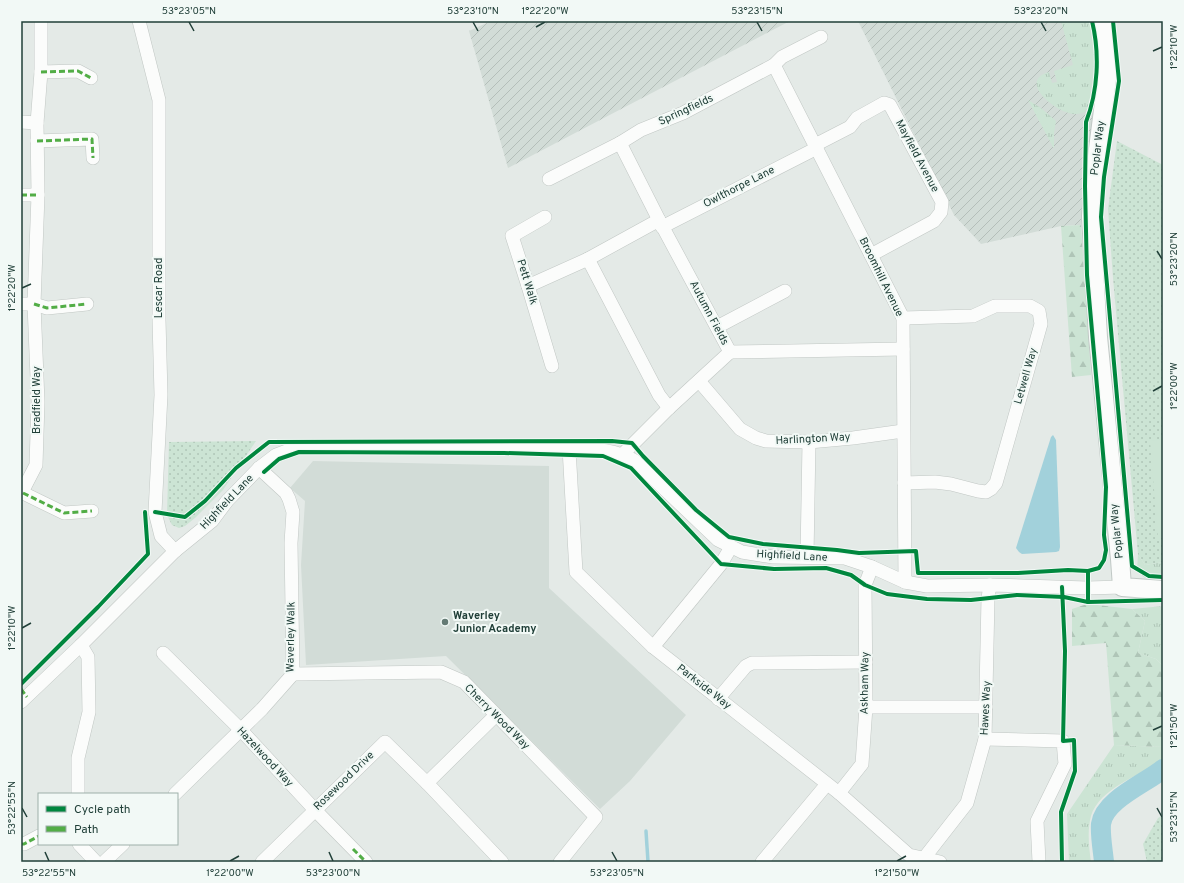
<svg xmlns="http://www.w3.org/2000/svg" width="1184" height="883" font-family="Overpass,sans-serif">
	<defs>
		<pattern id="industrial-furrows" width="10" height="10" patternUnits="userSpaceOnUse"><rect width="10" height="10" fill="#d2dcd7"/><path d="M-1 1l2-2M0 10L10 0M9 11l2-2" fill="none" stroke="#b4beb9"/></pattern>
		<pattern id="grass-tufts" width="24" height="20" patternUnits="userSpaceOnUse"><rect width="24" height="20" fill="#cce4d4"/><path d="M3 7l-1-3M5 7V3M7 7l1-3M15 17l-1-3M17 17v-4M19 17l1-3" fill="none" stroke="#afc5b7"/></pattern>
		<pattern id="forest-firs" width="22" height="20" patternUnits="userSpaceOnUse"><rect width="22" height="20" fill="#cce4d4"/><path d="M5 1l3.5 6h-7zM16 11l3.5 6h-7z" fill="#afc5b7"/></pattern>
		<pattern id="park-dots" width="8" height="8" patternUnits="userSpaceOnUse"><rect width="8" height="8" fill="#cce4d4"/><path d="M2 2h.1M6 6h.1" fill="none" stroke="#afc5b7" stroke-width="1.8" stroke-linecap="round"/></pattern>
	</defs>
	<rect width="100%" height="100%" fill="#e4eae7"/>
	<path fill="#d2dcd7" d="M313 461 549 466V588L686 715 630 781 600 809 446 656 306 665 301 565 305 501 290 488Z"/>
	<g fill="url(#industrial-furrows)">
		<path d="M491 21H790L508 168 469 31Z"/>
		<path d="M858 21H1097L1100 37 1096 106 1081 225 1061 226 981 244 954 215Z"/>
	</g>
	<g fill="url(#grass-tufts)">
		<path d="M1061 21H1091L1092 25C1095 54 1095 79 1089 108L1085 109V112C1082 113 1079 114 1076 114 1058 115 1016 81 1049 72L1052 83 1057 82 1054 71 1073 65Z"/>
		<path d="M1028 100 1041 108 1056 121 1054 133V148L1053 147Z"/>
		<path d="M1138 554 1145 565 1163 562V578H1145L1137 571Z"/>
		<path d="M1163 606V666L1156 659 1138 653 1145 621 1132 609Z"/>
		<path d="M1114 745 1163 747V762C1140 774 1099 789 1091 816 1087 831 1089 847 1091 862H1069L1067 814Z"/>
	</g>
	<g fill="url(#forest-firs)">
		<path d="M1081 225 1091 375 1072 377 1061 226Z"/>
		<path d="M1084 605H1097L1132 609 1145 621 1138 653 1156 659 1163 666V747L1114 745 1106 643 1072 646V609Z"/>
	</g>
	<g fill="url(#park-dots)">
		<path d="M1117 141 1163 165V562L1145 565 1138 554 1113 278 1108 209Z"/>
		<path d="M256 441 223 490 195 518 185 526 179 528 172 525 167 515 169 442Z"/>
		<path d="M1163 815V862H1147L1143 844 1158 818Z"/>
	</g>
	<path fill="#cce4d4" d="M1163 439V538H1158L1150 441Z"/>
	<path fill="#a2d1db" d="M1053 435 1056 440 1060 547 1059 551 1056 552 1022 554 1019 552 1016 548 1051 437Z"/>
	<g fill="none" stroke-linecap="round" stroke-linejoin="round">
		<path stroke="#a2d1db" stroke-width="3.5" d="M646 831 648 862"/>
		<path stroke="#a2d1db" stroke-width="20" d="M1104 862C1103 851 1100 835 1101 824 1104 800 1146 783 1163 769"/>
		<g stroke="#c1c7c4" stroke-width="14">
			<g id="street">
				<path d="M139 21 159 100V320L161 395 155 512 161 536 175 551"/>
				<path d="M774 65 903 318 905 582"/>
				<path d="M41 72 78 71 91 78"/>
				<path d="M21 122 37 123"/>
				<path d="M37 141 92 139 93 158"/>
				<path d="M620 143 659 220 730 352 669 408 623 454"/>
				<path d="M815 145 850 127 857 118 884 103 890 105 942 202 941 212 934 221 871 255"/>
				<path d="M549 179 620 143 641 130 683 113 774 65 782 57 821 37"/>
				<path d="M21 195H38"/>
				<path d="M545 217 512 236 528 286 552 366"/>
				<path d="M662 227 817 148"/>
				<path d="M588 259 659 395 669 408"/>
				<path d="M528 286 588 259 659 220"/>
				<path d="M21 304H34L47 308 87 304"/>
				<path d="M903 318 973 316 995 306H1030L1039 311 1041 324 996 483 991 489 986 492 978 491 951 484 935 482 904 483"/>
				<path d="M717 327 785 291"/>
				<path d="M730 352 903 349"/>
				<path d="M699 381 740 429 756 438 766 441 809 442 853 438 903 431"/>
				<path d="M569 448 576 572 653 647 839 793 909 855 940 862"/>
				<path d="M23 493 64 513 92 511"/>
				<path d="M21 494 36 465 38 402 34 304 38 195 37 123 41 72V21"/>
				<path d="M807 557 809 442"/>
				<path d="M653 647 721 564 731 547"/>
				<path d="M163 653 241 730 315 810 366 862"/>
				<path d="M293 674 441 672 464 682 596 817 560 862"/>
				<path d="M718 699 746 666 752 663 866 662"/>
				<path d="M21 702 81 645 175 551 212 521 227 501 259 468 276 455 297 447 569 448C594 449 614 449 635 461L718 540 742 552 773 557 845 558 872 567 905 582 927 586 990 585 1087 588 1122 587"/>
				<path d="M866 707H986"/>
				<path d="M985 739 1063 741 1065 764 1037 821 1039 862"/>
				<path d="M427 783 496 715"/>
				<path d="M839 793 862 764 866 707 865 585 872 567"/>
				<path d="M78 794V758L89 712 88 657 81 645"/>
				<path d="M175 794 262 709 293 674 291 543 293 512 289 499 286 493 259 468"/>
				<path d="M21 844H24L39 836"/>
				<path d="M79 844 96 862"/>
				<path d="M104 862 123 844"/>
				<path d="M262 862 385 742 427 783 502 862"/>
				<path d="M762 862 827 784"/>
				<path d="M921 862 967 803 985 739 988 598 990 585"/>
			</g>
		</g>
		<g stroke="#c0c8c5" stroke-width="20">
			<path id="secondary" d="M1103 21 1107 49V79L1094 180 1091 216 1098 337 1120 559 1122 587 1163 590"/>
		</g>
		<use href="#street" stroke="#fbfcfb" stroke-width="13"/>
		<use href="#secondary" stroke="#fbfcfb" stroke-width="18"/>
		<g stroke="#52ad46" stroke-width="3" stroke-dasharray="6 3" stroke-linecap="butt">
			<path d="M41 72 78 71 91 78"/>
			<path d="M37 141 92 139 93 158"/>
			<path d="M21 195H38"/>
			<path d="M34 304 47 308 87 304"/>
			<path d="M23 493 64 513 92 511"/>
			<path d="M21 689 27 697"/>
			<path d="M21 844H24L39 836"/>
			<path d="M353 849 366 862"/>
		</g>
		<g stroke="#f2f9f6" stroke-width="6">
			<g id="cycleway">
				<path d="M1113 21 1119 81 1104 177 1101 217 1132 566 1149 576 1163 577"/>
				<path d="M264 472 279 459 299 452 504 453 603 456 631 468 721 564 774 569 826 568 851 575 865 585 887 594 927 599 971 600 1017 595 1064 597 1088 602 1163 600"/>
				<path d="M155 512 185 517 205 501 236 468 269 442 612 441 632 443 643 456 696 510 729 537 763 544 837 550 859 553 916 551 918 573H1018L1068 570 1088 571"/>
				<path d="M1088 602V571L1099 568 1104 560 1106 550 1104 535 1106 487 1087 275 1085 186 1086 122C1098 91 1100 54 1092 21"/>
				<path d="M21 684 98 607 148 554 145 512"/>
				<path d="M1062 862 1061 812 1075 771 1074 740 1063 741 1065 651 1062 587"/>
			</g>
		</g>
		<use href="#cycleway" stroke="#00873e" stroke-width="4"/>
	</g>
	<path fill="none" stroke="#203f38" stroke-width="1.5" d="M189 22 194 31M473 22 478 31M757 22 762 31M1041 22 1046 31M536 27 545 22M1153 51 1162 47M1157 251 1162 259M22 288 31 284M1153 391 1162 386M22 628 31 623M1153 730 1162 726M22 808 27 817M1157 808 1162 817M45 852 49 861M329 852 333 861M612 852 617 861M230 861 239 856M897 861 906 856"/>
	<circle fill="#657b75" stroke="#f2f9f6" stroke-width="1.5" cx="445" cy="622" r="4"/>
	<g text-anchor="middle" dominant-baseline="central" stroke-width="4" stroke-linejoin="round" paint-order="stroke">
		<g font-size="11" fill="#203f38" stroke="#f2f9f6">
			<text transform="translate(686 110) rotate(-25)">Springfields</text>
			<text transform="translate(1098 148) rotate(-83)">Poplar Way</text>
			<text transform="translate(917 156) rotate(62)">Mayfield Avenue</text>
			<text transform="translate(739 187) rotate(-27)">Owlthorpe Lane</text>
			<text transform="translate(881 277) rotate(64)">Broomhill Avenue</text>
			<text transform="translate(527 282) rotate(73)">Pett Walk</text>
			<text transform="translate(159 288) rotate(-90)">Lescar Road</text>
			<text transform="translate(709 313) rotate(62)">Autumn Fields</text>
			<text transform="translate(1026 376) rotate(-74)">Letwell Way</text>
			<text transform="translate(37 400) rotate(-90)">Bradfield Way</text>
			<text transform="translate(813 439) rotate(-3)">Harlington Way</text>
			<text transform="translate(227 502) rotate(-46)">Highfield Lane</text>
			<text transform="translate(1117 531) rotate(-96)">Poplar Way</text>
			<text transform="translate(792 556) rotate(3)">Highfield Lane</text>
			<text transform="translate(291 637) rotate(-89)">Waverley Walk</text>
			<text transform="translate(865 683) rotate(-89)">Askham Way</text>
			<text transform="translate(704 687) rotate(38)">Parkside Way</text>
			<text transform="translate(986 708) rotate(-87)">Hawes Way</text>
			<text transform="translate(497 717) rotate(45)">Cherry Wood Way</text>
			<text transform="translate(265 757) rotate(47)">Hazelwood Way</text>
			<text transform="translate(344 781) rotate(-44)">Rosewood Drive</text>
		</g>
		<g font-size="11" font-weight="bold" fill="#203f38" stroke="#f2f9f6" text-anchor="start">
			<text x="453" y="616">Waverley<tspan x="453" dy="13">Junior Academy</tspan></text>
		</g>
	</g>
	<rect width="1184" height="883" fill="none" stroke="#f2f9f6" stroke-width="44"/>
	<rect x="38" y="793" width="140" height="52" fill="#f2f9f6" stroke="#9eafaa"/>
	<rect x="46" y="806" width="20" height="6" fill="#00873e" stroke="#9eafaa"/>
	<text x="74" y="813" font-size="12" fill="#203f38">Cycle path</text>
	<rect x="46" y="826" width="20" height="6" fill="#52ad46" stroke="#9eafaa"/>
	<text x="74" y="833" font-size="12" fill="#203f38">Path</text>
	<rect x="22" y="22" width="1140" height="839" fill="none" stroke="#203f38" stroke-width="1.5"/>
	<g font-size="10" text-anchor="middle" fill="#203f38">
		<text x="189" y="14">53°23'05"N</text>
		<text x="473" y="14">53°23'10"N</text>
		<text x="545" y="14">1°22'20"W</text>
		<text x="757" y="14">53°23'15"N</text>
		<text x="1041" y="14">53°23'20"N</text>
		<text transform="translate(1173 47) rotate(-90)" y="4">1°22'10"W</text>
		<text transform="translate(1173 259) rotate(-90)" y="4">53°23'20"N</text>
		<text transform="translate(11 288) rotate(-90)" y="4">1°22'20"W</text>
		<text transform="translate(1173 386) rotate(-90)" y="4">1°22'00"W</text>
		<text transform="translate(11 628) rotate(-90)" y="4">1°22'10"W</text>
		<text transform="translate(1173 726) rotate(-90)" y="4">1°21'50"W</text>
		<text transform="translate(11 808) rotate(-90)" y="4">53°22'55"N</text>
		<text transform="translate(1173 817) rotate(-90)" y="4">53°23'15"N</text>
		<text x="49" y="876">53°22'55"N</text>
		<text x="230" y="876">1°22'00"W</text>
		<text x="333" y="876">53°23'00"N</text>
		<text x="617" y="876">53°23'05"N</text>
		<text x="897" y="876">1°21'50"W</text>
	</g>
</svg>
